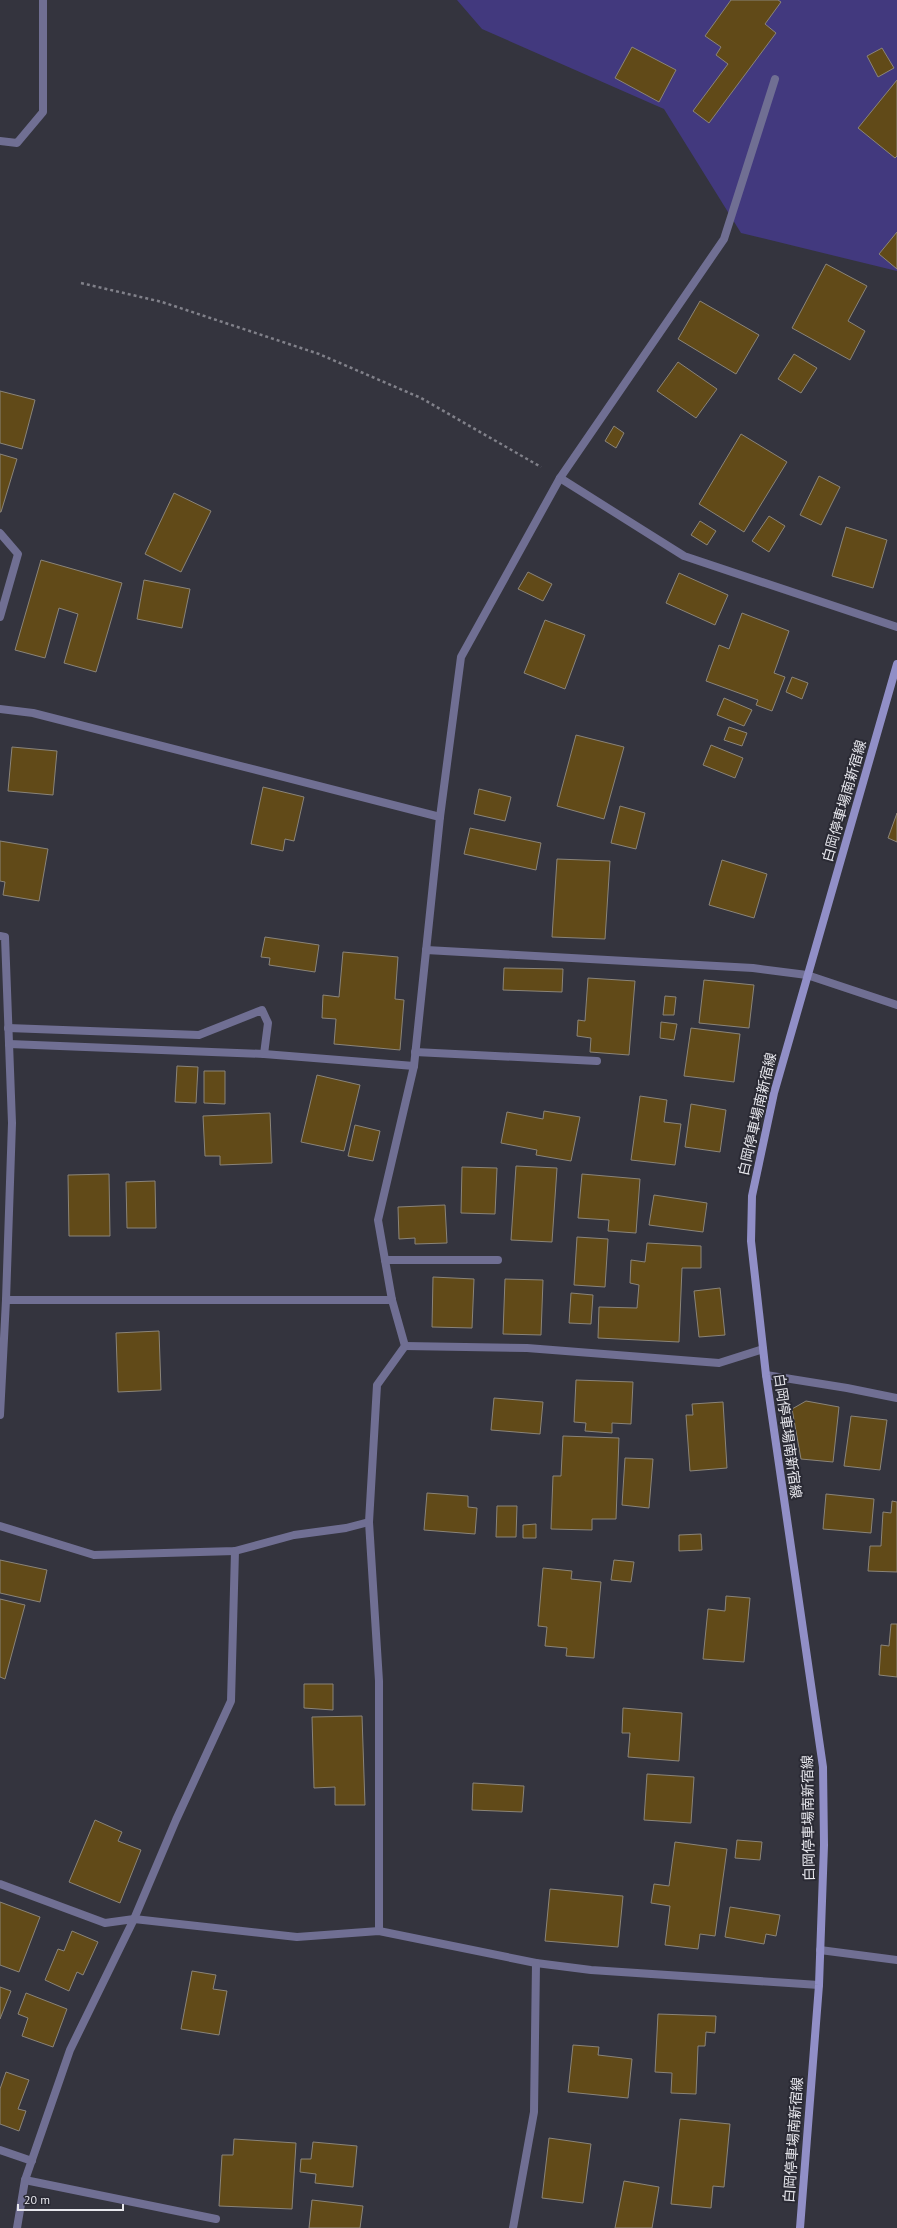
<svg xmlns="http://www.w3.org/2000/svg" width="897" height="2228" font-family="'PT Sans','Noto Sans JP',sans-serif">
	<rect width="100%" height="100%" fill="#34343e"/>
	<path fill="#42397e" d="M457 0H897V271L741 233 664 109 482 29Z"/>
	<g fill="#614a18" stroke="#8a8479">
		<path d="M731 0H778L781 2 765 24 776 33 709 123 693 111 728 64 716 55 721 47 705 36Z"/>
		<path d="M632 47 676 70 659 102 615 78Z"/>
		<path d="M882 48 894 68 878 77 867 56Z"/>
		<path d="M897 80V156L895 158 858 128Z"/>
		<path d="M897 232V269L879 254Z"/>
		<path d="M826 264 867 286 848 321 865 331 850 360 792 328Z"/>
		<path d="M700 301 759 335 736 374 678 339Z"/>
		<path d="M794 354 817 368 801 393 778 379Z"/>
		<path d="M678 362 717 389 696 418 657 391Z"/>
		<path d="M0 391 35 400 22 449 0 443Z"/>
		<path d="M614 426 624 433 616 448 605 441Z"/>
		<path d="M741 434 787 462 744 532 699 504Z"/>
		<path d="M0 454 17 459 1 512H0Z"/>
		<path d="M819 476 840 487 821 525 800 515Z"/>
		<path d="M174 493 211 511 181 572 145 554Z"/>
		<path d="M769 516 785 526 769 552 752 541Z"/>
		<path d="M700 521 716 531 707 545 691 535Z"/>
		<path d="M846 527 887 540 873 588 832 576Z"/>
		<path d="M41 560 122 583 96 672 64 663 78 614 59 608 45 658 15 650Z"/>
		<path d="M528 572 552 584 543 601 518 589Z"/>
		<path d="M679 573 728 595 715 625 666 603Z"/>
		<path d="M144 580 190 589 182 628 137 619Z"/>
		<path d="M742 613 789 631 774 673 785 677 772 711 756 705 758 700 706 681 719 645 729 649Z"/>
		<path d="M545 620 585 635 565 689 524 673Z"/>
		<path d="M792 677 808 683 802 699 786 692Z"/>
		<path d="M724 698 752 710 744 726 717 715Z"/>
		<path d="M729 727 747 733 742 746 724 740Z"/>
		<path d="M576 735 624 747 604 819 557 806Z"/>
		<path d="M711 745 743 758 735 778 703 765Z"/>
		<path d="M12 747 57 751 53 795 8 791Z"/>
		<path d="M263 787 304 797 294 841 285 839 283 851 251 844Z"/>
		<path d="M479 789 511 797 505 821 474 814Z"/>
		<path d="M620 806 645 813 636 849 611 843Z"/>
		<path d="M897 813V842L888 838Z"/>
		<path d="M470 828 541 843 536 870 464 854Z"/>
		<path d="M0 841 48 849 39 901 3 895 5 882 0 881Z"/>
		<path d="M557 859 610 861 605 939 552 937Z"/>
		<path d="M722 860 767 874 754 918 709 905Z"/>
		<path d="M265 937 319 945 315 972 269 965 270 958 261 957Z"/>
		<path d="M343 952 398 957 395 999 404 1000 400 1050 334 1044 336 1019 322 1018 323 995 339 997Z"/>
		<path d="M504 968 563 969 562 992 503 990Z"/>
		<path d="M588 978 635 981 629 1055 590 1052 591 1038 577 1036 578 1020 585 1021Z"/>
		<path d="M704 980 754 985 749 1028 699 1023Z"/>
		<path d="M665 996 676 997 674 1015H663Z"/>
		<path d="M661 1022 677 1024 674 1040 660 1038Z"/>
		<path d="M691 1028 740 1034 734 1082 684 1076Z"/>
		<path d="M177 1066 198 1067 196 1103 175 1102Z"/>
		<path d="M204 1071H225V1104L204 1103Z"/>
		<path d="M317 1075 360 1085 344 1151 301 1142Z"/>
		<path d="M640 1096 667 1100 664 1122 681 1124 675 1165 631 1160Z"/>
		<path d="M691 1104 726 1110 720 1152 685 1147Z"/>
		<path d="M544 1111 580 1117 571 1161 536 1155 537 1150 501 1143 507 1112 543 1119Z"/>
		<path d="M270 1113 272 1163 220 1165V1156H205L203 1116Z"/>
		<path d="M355 1125 380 1131 373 1161 348 1156Z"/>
		<path d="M516 1166 557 1168 552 1242 511 1240Z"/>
		<path d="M462 1167 497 1168 495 1214 461 1213Z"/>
		<path d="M109 1174 110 1236H69L68 1175Z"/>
		<path d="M582 1174 640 1179 636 1233 608 1231 609 1220 578 1218Z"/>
		<path d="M155 1181 156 1228H127L126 1182Z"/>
		<path d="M654 1195 707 1203 703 1232 649 1225Z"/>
		<path d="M445 1205 447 1243 415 1244V1238L399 1239 398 1207Z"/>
		<path d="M577 1237 608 1239 605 1287 574 1285Z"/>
		<path d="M647 1243 701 1246V1268H682L679 1342 598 1338 599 1307 637 1308 639 1285 630 1283 631 1260 645 1262Z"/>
		<path d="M433 1277 474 1279 472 1328 432 1327Z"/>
		<path d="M505 1279 543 1280 541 1335 503 1334Z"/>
		<path d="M720 1288 725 1335 699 1337 694 1291Z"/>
		<path d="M571 1293 593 1295 591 1324 569 1323Z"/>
		<path d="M159 1331 161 1390 118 1392 116 1333Z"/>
		<path d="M576 1380 633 1382 631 1424 612 1423V1433L585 1431 586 1423 574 1422Z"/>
		<path d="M494 1398 543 1402 540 1434 491 1430Z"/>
		<path d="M806 1401 839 1407 833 1462 801 1459 792 1409Z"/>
		<path d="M723 1402 727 1468 690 1471 686 1415H693L692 1404Z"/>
		<path d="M851 1416 887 1420 880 1470 844 1466Z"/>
		<path d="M563 1436 619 1438 616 1519H592V1530L551 1529 553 1476H561Z"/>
		<path d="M625 1458 653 1459 649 1508 622 1505Z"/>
		<path d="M427 1493 468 1496V1507L477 1508 475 1534 424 1530Z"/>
		<path d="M826 1494 874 1499 871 1533 823 1529Z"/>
		<path d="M892 1501 897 1502V1572L868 1571 870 1546H881L883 1512 891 1513Z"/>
		<path d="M497 1506H517L516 1537H496Z"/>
		<path d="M536 1524V1538H523V1525Z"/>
		<path d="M701 1534 702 1550 679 1551V1535Z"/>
		<path d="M0 1560 47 1570 40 1602 0 1593Z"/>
		<path d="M614 1560 634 1562 631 1582 611 1580Z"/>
		<path d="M543 1568 572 1571 571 1579 601 1582 594 1658 566 1656 567 1648 545 1646 547 1627 538 1626Z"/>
		<path d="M726 1596 750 1598 744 1662 703 1659 708 1609 725 1611Z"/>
		<path d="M0 1599 25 1605 5 1679 0 1677Z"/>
		<path d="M891 1624H897V1677L879 1675 881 1645 889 1646Z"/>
		<path d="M304 1684H333V1710L304 1708Z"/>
		<path d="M623 1708 682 1713 679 1761 628 1757 630 1733H622Z"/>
		<path d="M362 1716 365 1805H335V1787L314 1788 312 1717Z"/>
		<path d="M647 1774 694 1777 691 1823 644 1820Z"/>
		<path d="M473 1783 524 1786 522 1812 472 1810Z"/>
		<path d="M95 1820 122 1832 118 1841 141 1850 120 1903 69 1882Z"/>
		<path d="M737 1840 762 1842 760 1860 735 1858Z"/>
		<path d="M675 1842 727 1849 715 1936 700 1934 698 1949 665 1945 670 1906 651 1903 654 1884 669 1886Z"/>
		<path d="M550 1889 623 1896 618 1947 545 1941Z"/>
		<path d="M0 1902 40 1917 19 1972 0 1965Z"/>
		<path d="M730 1907 780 1915 776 1936 766 1934 764 1944 725 1937Z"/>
		<path d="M72 1931 98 1942 83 1975 77 1972 69 1991 45 1980 58 1949 64 1951Z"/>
		<path d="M192 1971 216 1975 213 1989 227 1991 219 2035 181 2029Z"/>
		<path d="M0 1987 11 1991 0 2019Z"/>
		<path d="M26 1993 67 2009 53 2047 22 2036 28 2018 18 2014Z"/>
		<path d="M658 2014 716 2016 715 2033 706 2032 705 2046H698L696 2094 671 2093 672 2073 655 2072Z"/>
		<path d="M573 2045 599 2047 598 2055 632 2059 628 2098 568 2092Z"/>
		<path d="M6 2072 29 2080 18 2109 26 2111 19 2131 0 2124V2089Z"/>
		<path d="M680 2119 730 2124 724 2187 713 2186 711 2208 671 2204Z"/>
		<path d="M549 2138 591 2144 583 2203 542 2198Z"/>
		<path d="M234 2139 296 2143 292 2209 219 2206 222 2155H233Z"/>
		<path d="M313 2142 357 2146 353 2187 315 2183 316 2174 300 2172 301 2159H311Z"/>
		<path d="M624 2181 659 2187 652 2228H615Z"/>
		<path d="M312 2200 363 2206 360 2228H309Z"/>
	</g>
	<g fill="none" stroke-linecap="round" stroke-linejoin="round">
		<path stroke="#81818a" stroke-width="2.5" stroke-dasharray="3 3" stroke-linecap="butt" d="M81 283 162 302 319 354 421 398 541 467"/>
		<path stroke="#706f93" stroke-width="8" d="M807 975 897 1005"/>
		<g stroke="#706f93" stroke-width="8">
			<path d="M0 141 17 143 43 112V0"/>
			<path d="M560 478 684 556 897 627"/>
			<path d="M0 533 18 554 0 617"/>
			<path d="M0 709 33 713 440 817"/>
			<path d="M0 936 5 937 12 1123 6 1300 0 1415"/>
			<path d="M426 950 753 968 807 975"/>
			<path d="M8 1028 199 1035 262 1010 268 1023 264 1054"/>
			<path d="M9 1044 264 1054 414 1066"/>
			<path d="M415 1052 597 1061"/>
			<path d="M385 1260H498"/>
			<path d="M6 1300H392"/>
			<path d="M405 1346 392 1300 378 1220 414 1066 440 817 461 657 560 478 724 239 775 79"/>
			<path d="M405 1346 527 1348 719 1363 763 1349"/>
			<path d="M766 1375 847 1388 897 1398"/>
			<path d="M369 1522 379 1681V1931"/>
			<path d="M0 1526 94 1555 235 1551 294 1535 346 1528 369 1522 377 1385 405 1346"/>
			<path d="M0 1884 105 1923 134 1919 297 1937 379 1931 536 1963 591 1970 819 1985"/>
			<path d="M820 1950 897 1960"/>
			<path d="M0 2150 32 2161"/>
			<path d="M25 2180 216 2219"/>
			<path d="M17 2228 25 2180 70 2050 134 1919 176 1820 231 1701 235 1551"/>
			<path d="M513 2228 534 2112 536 1963"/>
		</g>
		<path stroke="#918fc7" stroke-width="8" d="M800 2228 819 1985 824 1845 823 1767 766 1375 751 1241 752 1196 774 1093 897 664"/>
	</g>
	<g text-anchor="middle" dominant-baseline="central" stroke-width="4" stroke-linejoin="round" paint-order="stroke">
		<g font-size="14" fill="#e7e7ed" stroke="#2a2a34">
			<text transform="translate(844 801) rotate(-74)">白岡停車場南新宿線</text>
			<text transform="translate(757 1114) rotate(-77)">白岡停車場南新宿線</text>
			<text transform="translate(788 1436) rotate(82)">白岡停車場南新宿線</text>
			<text transform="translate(808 1818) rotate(-91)">白岡停車場南新宿線</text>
			<text transform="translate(793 2140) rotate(-86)">白岡停車場南新宿線</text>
		</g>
	</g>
	<path d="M18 2204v6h105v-6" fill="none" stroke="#e7e7ed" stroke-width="2"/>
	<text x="24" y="2204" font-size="12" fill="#e7e7ed" stroke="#2a2a34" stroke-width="3" paint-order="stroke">20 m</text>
</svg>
